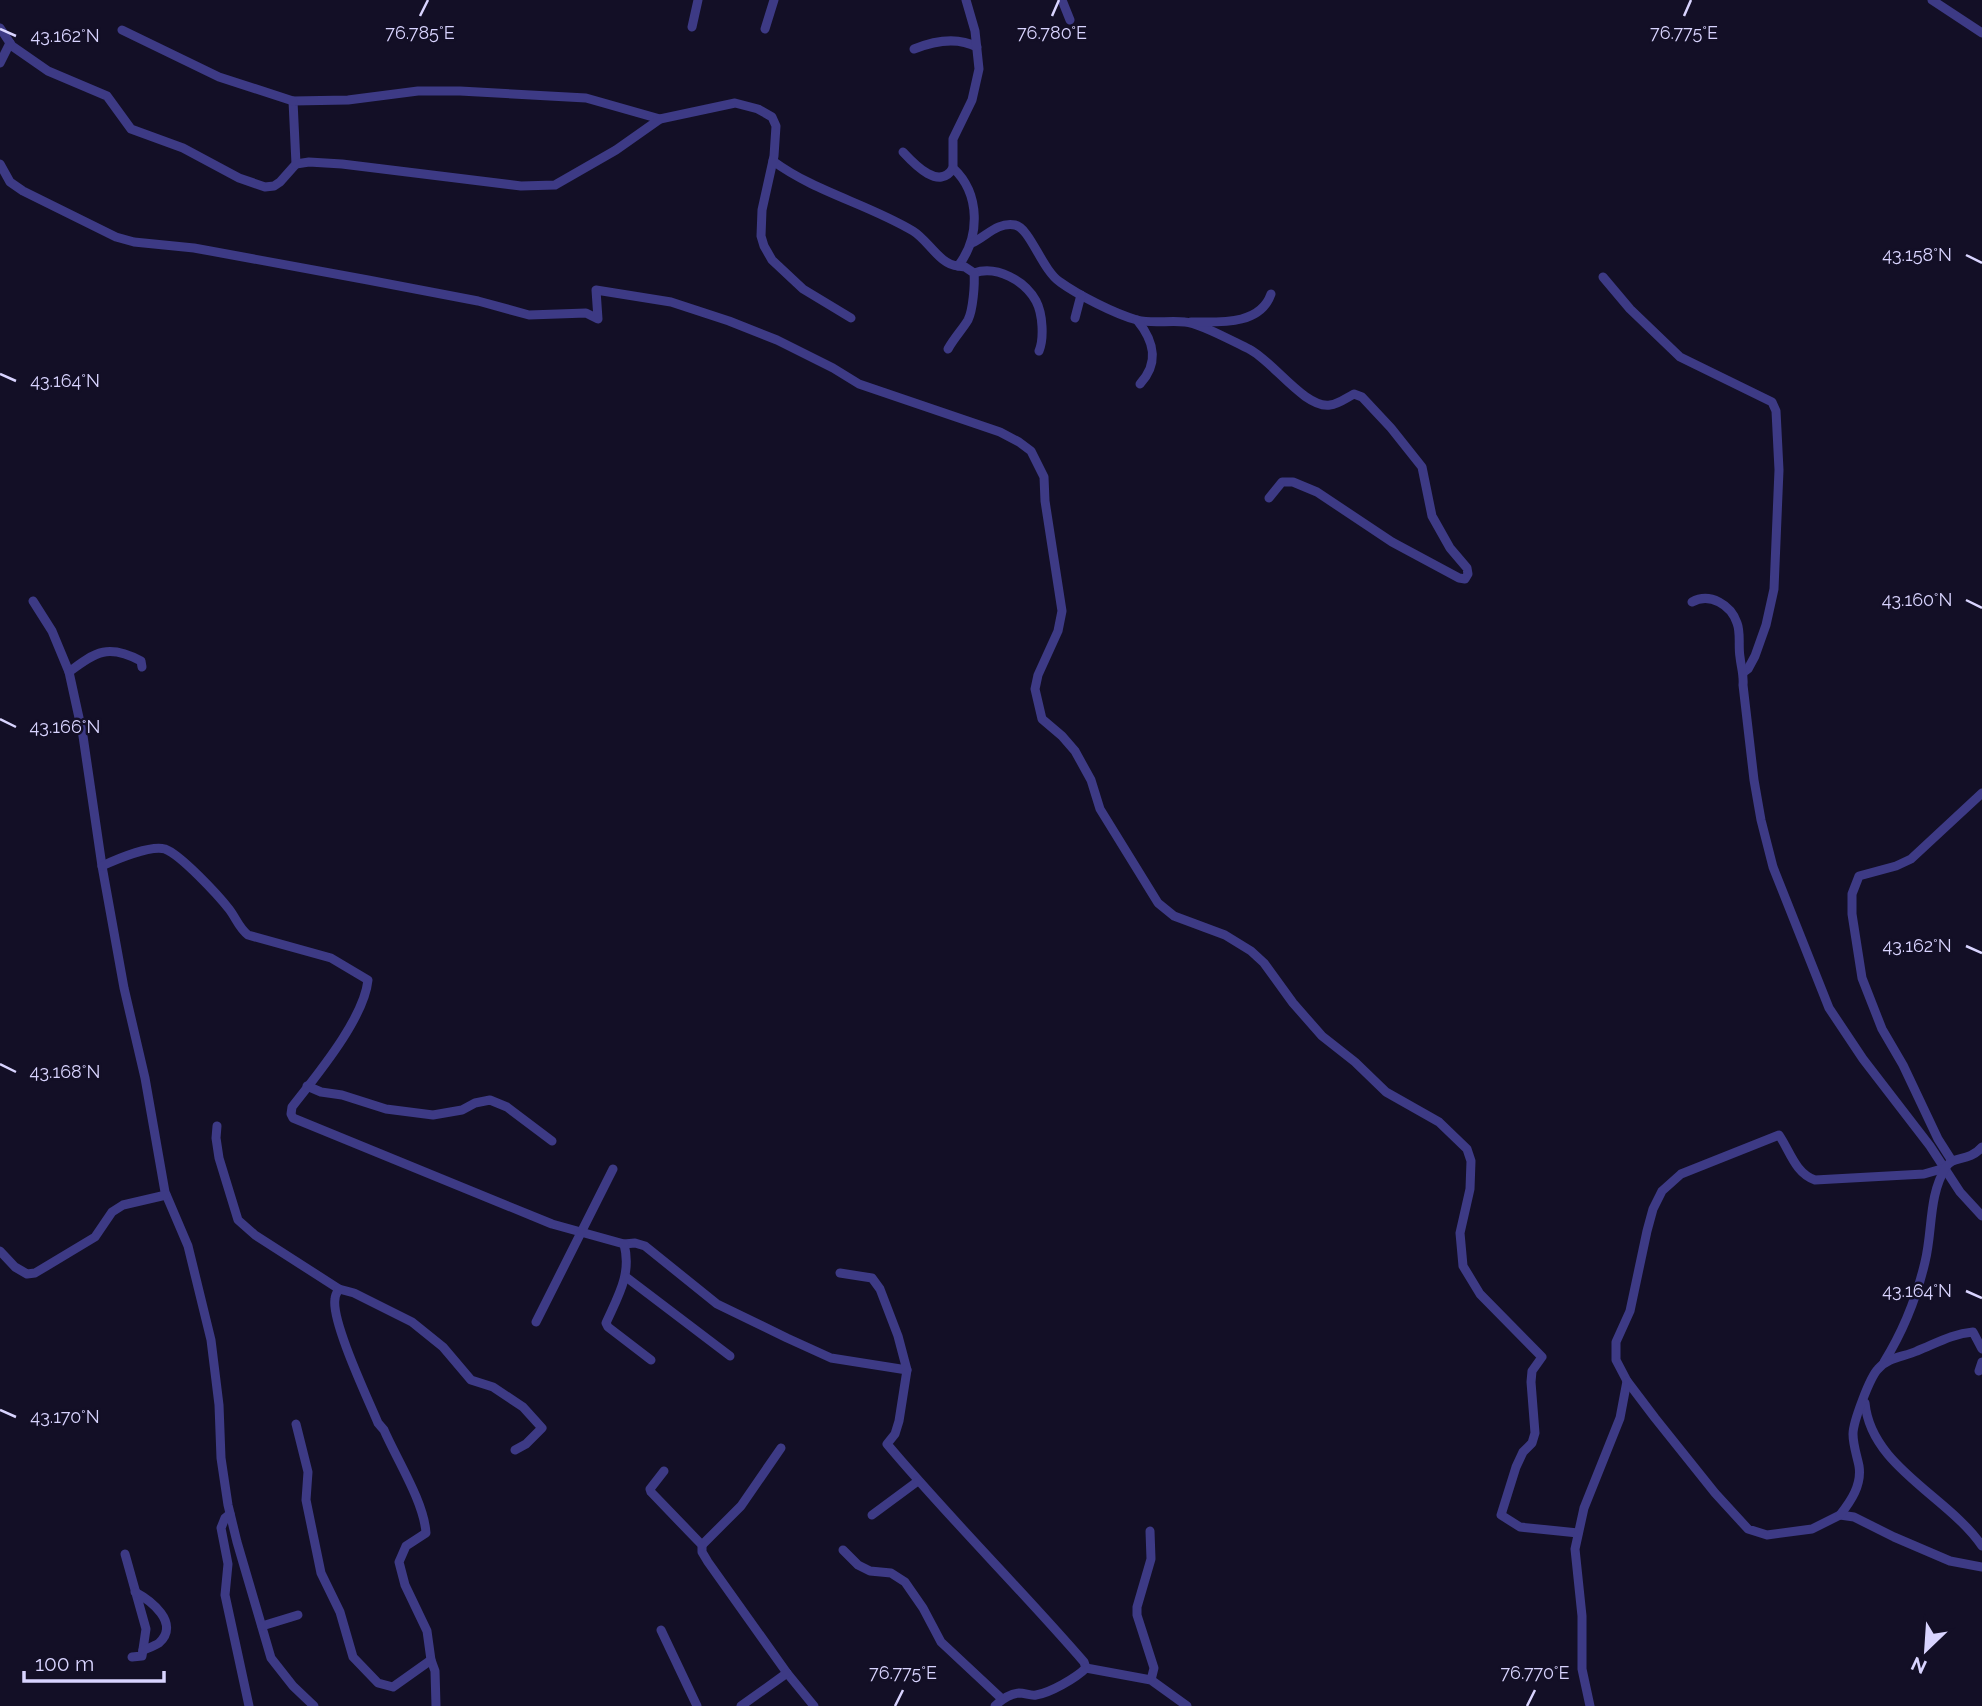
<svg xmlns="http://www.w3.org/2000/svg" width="1982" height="1706" font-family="Raleway,sans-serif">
	<rect width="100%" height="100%" fill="#130f26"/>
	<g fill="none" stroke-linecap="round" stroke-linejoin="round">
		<g stroke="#3d3a85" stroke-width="9">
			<path d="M1062 0 1070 20"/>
			<path d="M1932 0 1982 33"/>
			<path d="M692 27 698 0"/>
			<path d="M0 28 12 46 48 71 107 96 131 129 183 148 239 178 265 187 274 186 280 182 296 164 293 101 348 100 418 91H460L586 98 660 119"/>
			<path d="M765 29 774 0"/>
			<path d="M122 30 219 77 293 101"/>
			<path d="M914 49C934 41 958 37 977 47"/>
			<path d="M0 63 10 43"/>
			<path d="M903 152C915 165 940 191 953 168"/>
			<path d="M773 161C815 192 868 204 913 231 928 240 940 265 958 266 980 238 981 194 953 168V139L972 100 979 69 975 31 966 0"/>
			<path d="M0 164 10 182 23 191 116 237 134 242 194 248 368 280 478 301 529 315 586 313 598 319 596 290 671 302 729 321 777 340 833 368 859 384 1000 432 1019 442 1031 451 1044 477 1045 501 1062 611 1058 631 1038 675 1035 689 1042 719 1062 736 1075 751 1091 780 1100 809 1158 903 1174 916 1225 935 1251 951 1264 963 1293 1003 1322 1036 1355 1062 1386 1092 1439 1122 1467 1149 1471 1161 1470 1189 1460 1233 1463 1266 1480 1294 1542 1357 1532 1371 1531 1382 1535 1433 1532 1443 1523 1452 1516 1467 1501 1515 1520 1527 1578 1533"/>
			<path d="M296 164 309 162 342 164 521 186 555 185 616 150 660 119 735 103 758 109 772 117 776 126 774 156 762 210 761 236 764 246 772 260 803 289 851 318"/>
			<path d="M972 243C987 236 997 222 1015 225 1030 228 1042 270 1060 282 1078 295 1115 314 1137 320 1153 324 1169 320 1185 322 1200 323 1234 342 1249 349 1273 361 1305 409 1330 405 1339 404 1346 398 1354 394L1362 397 1391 428 1422 467 1432 516 1450 548 1467 568 1468 574 1465 579 1459 578 1392 542 1317 492 1293 482H1282L1269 498"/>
			<path d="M974 273C997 265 1025 281 1036 301 1043 314 1044 339 1039 351"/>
			<path d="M1603 277 1630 309 1680 357 1772 402 1776 411 1779 470 1774 589 1766 625 1755 656 1748 669 1744 672"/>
			<path d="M1075 318 1081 295"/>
			<path d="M1137 320C1154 341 1160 362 1140 384"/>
			<path d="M1191 322C1218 322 1260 326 1271 294"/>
			<path d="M948 349C954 338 962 330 968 320 973 310 975 284 974 273L965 267 958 266"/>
			<path d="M33 601 52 631 69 672 83 736 102 866 124 988 145 1078 165 1192 188 1246 211 1340 219 1405 221 1458 228 1505 237 1542 271 1658 293 1686 314 1706"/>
			<path d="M1692 602C1710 592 1731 605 1737 623 1741 633 1738 646 1740 657 1741 667 1744 675 1743 685L1754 780 1761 820 1773 867 1829 1008 1863 1059 1930 1146 1960 1192 1982 1216"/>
			<path d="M69 672C96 651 109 644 141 661L142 667"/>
			<path d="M102 866C115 860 150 845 165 849 181 855 218 895 229 909 236 918 239 928 248 935L331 958 368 980C364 1019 316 1076 292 1107L291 1114 293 1118 552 1224 624 1244 635 1243 645 1246 717 1304 787 1338 831 1358 907 1370"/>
			<path d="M307 1086 321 1092 342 1095 386 1109 433 1115 462 1110 475 1103 490 1100 507 1107 552 1141"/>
			<path d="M217 1126 216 1138 219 1158 238 1220 255 1235 339 1289C337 1292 335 1295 335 1299 331 1321 368 1399 378 1423L384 1430C397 1460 424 1502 426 1533L406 1546 399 1562 405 1585 427 1631 431 1660 435 1671 436 1706"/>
			<path d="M1952 1161 1938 1139 1903 1065 1882 1029 1862 978 1852 914V894L1859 876 1896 866 1911 859 1982 793"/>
			<path d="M1945 1168 1924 1174 1815 1180C1795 1173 1790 1151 1779 1135L1681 1174 1662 1191 1653 1209 1647 1231 1630 1311 1616 1342V1360L1627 1381 1655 1418 1715 1493 1748 1529 1767 1535 1812 1529 1840 1515 1854 1517 1894 1537 1950 1561 1982 1567"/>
			<path d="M624 1244C632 1274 618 1296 606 1323L608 1327 651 1360"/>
			<path d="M0 1251 15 1267 27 1274 35 1273 95 1237 112 1212 123 1205 166 1195"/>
			<path d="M840 1273 872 1278 880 1289 898 1336 907 1370 899 1421 895 1434 887 1444C950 1519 1020 1588 1084 1662L1086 1668 1151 1680 1187 1706"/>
			<path d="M626 1277 730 1356"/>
			<path d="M339 1289 354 1293 412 1322 443 1347 471 1380 493 1387 523 1407 542 1428 526 1444 515 1450"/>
			<path d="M536 1322 613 1169"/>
			<path d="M1884 1362C1902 1333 1917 1296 1925 1262 1933 1230 1928 1196 1946 1167 1953 1155 1968 1163 1982 1147"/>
			<path d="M1979 1371 1982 1362"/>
			<path d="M1865 1403C1871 1467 1948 1496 1982 1546"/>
			<path d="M296 1424 308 1472 306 1500 321 1573 340 1612 353 1657 378 1683 393 1687 431 1660"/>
			<path d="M664 1471 650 1489 651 1492 702 1545V1552L708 1562 787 1673 814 1706"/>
			<path d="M230 1514 225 1518 221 1528 228 1564 225 1595 249 1706"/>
			<path d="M872 1515 918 1481"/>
			<path d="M1840 1515C1851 1501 1862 1485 1859 1466 1857 1456 1853 1445 1853 1434 1853 1422 1870 1377 1878 1369 1888 1357 1904 1357 1917 1351 1937 1343 1952 1334 1973 1332L1982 1349"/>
			<path d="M1150 1531 1151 1559 1137 1607V1615L1154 1668 1151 1680"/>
			<path d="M702 1545 741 1506 781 1448"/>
			<path d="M843 1550 858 1565 870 1571 891 1573 905 1582 923 1608 941 1642 1002 1699"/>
			<path d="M125 1554 146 1629 142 1656 132 1657"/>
			<path d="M135 1592C150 1600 181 1623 159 1643 155 1646 148 1648 143 1650"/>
			<path d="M262 1626 298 1615"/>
			<path d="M661 1630 697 1706"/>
			<path d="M741 1706 787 1673"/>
			<path d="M995 1706C1002 1699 1010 1694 1019 1693 1025 1693 1031 1696 1036 1695 1050 1693 1076 1678 1086 1668"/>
			<path d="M1590 1706 1582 1669V1616L1575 1549 1584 1508 1620 1418 1627 1381"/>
		</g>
	</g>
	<path fill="none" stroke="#d9d4ff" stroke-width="2.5" d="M420 16 428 0M1052 16 1059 0M1684 16 1691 0M0 29 16 36M1966 255 1982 263M0 374 16 381M1966 600 1982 608M0 719 16 727M1966 946 1982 953M0 1064 16 1072M1966 1291 1982 1298M0 1410 16 1417M895 1706 903 1690M1527 1706 1535 1690"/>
	<g font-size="18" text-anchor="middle" fill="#d9d4ff" stroke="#130f26" stroke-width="5" stroke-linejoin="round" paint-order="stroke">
		<text x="420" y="39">76.785°E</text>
		<text x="1052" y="39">76.780°E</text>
		<text x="1684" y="39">76.775°E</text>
		<text x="65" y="42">43.162°N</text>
		<text x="1917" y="261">43.158°N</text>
		<text x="65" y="387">43.164°N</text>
		<text x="1917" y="606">43.160°N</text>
		<text x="65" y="733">43.166°N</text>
		<text x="1917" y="952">43.162°N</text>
		<text x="65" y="1078">43.168°N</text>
		<text x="1917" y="1297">43.164°N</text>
		<text x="65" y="1423">43.170°N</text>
		<text x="903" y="1679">76.775°E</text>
		<text x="1535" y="1679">76.770°E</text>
	</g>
	<g transform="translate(1926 1650) rotate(205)" stroke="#130f26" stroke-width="5" paint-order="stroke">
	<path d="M0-5L12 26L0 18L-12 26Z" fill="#d9d4ff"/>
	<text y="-10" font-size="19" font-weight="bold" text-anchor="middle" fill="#d9d4ff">N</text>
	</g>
	<path d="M24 1671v10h140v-10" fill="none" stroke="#d9d4ff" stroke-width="3.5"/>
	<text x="35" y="1671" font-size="21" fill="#d9d4ff" stroke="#130f26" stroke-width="5" paint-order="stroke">100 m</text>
</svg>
